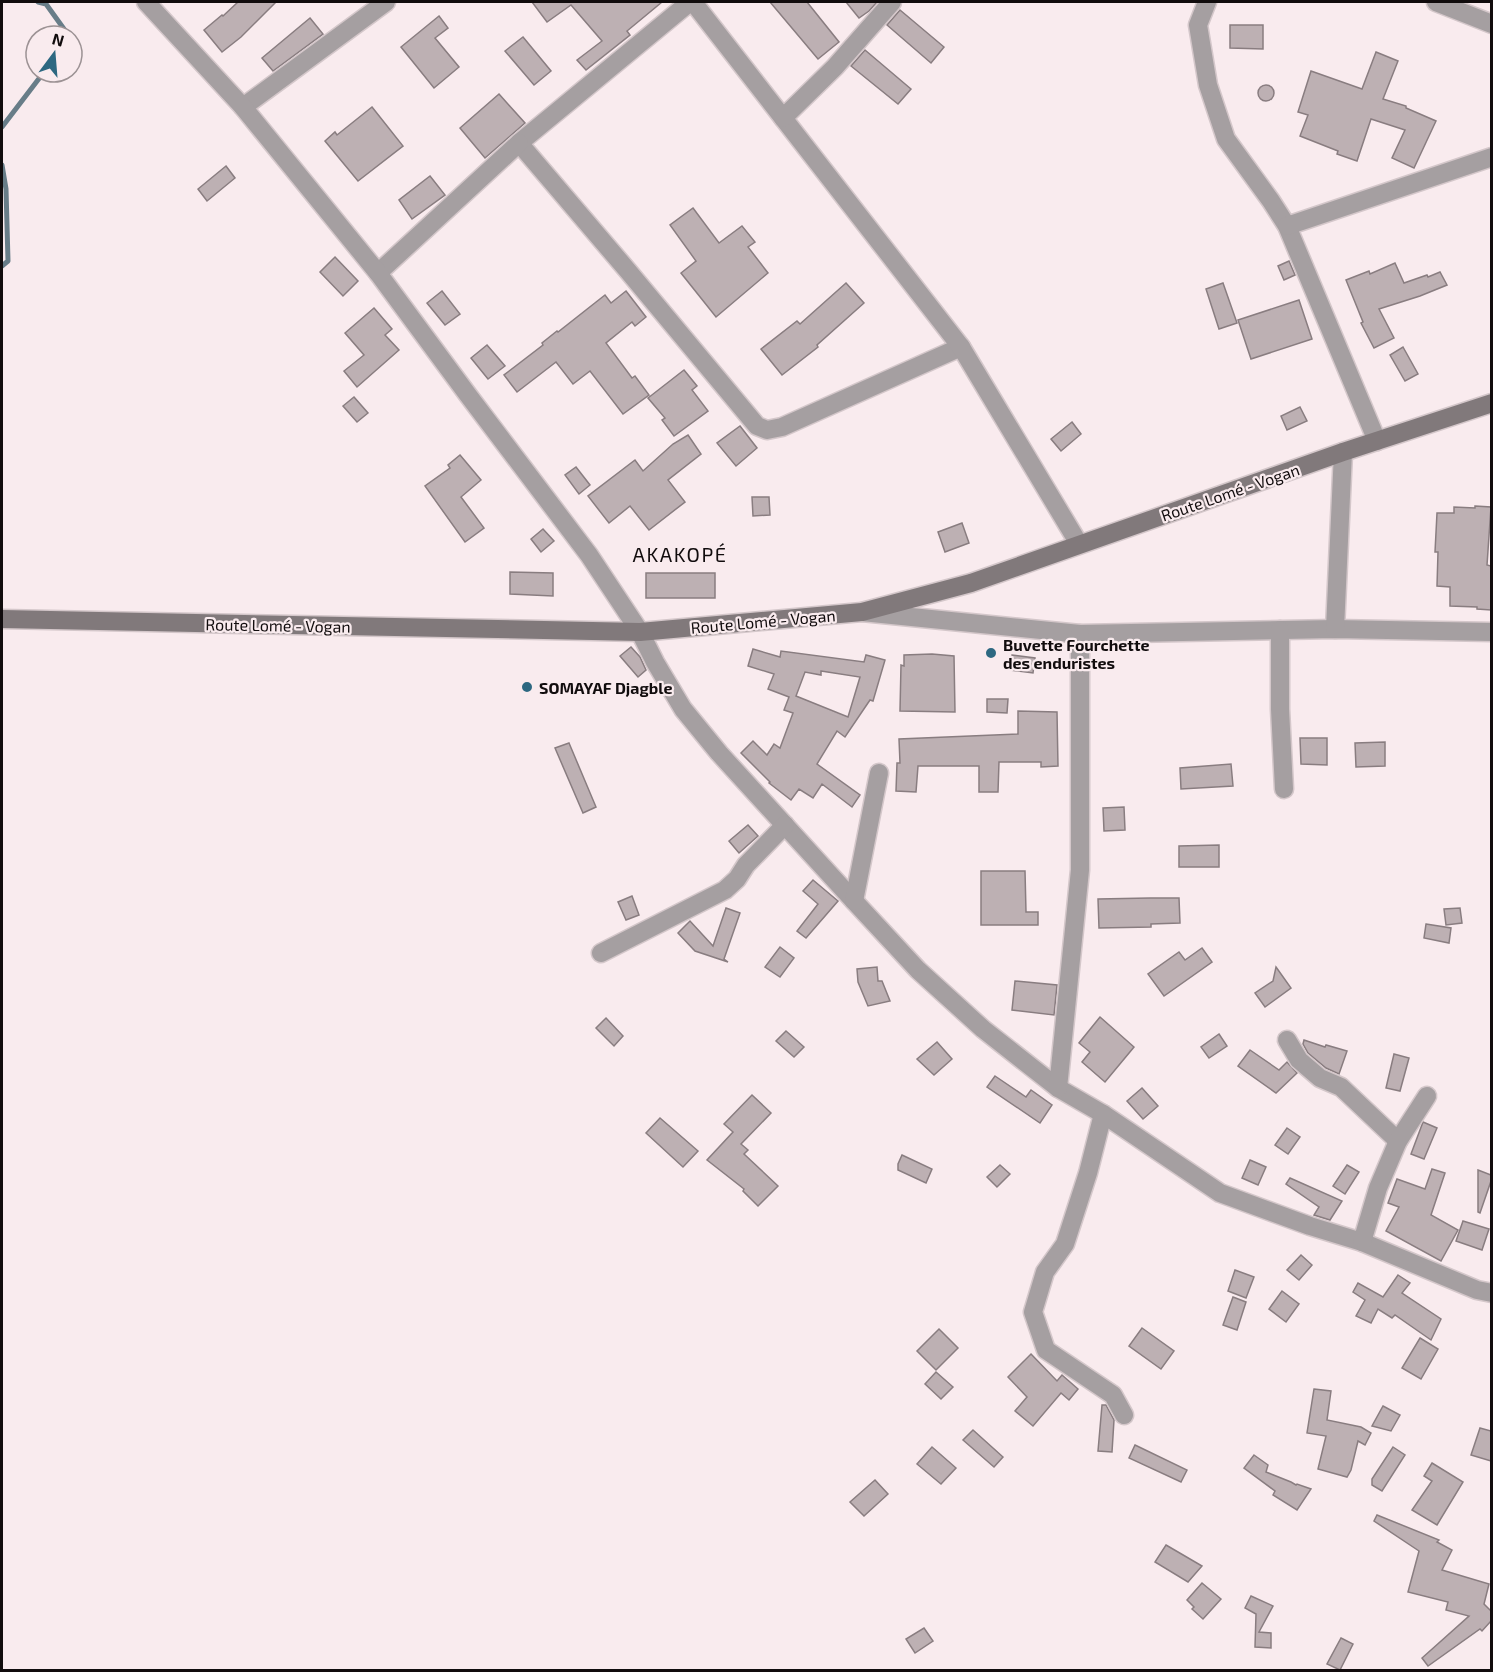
<svg xmlns="http://www.w3.org/2000/svg" width="1493" height="1672" font-family="'Exo 2',sans-serif">
	<rect width="100%" height="100%" fill="#f9ebee"/>
	<g fill="none" stroke-linecap="round" stroke-linejoin="round">
		<g stroke="#687d88" stroke-width="5">
			<path d="M38 2 46 4 69 36"/>
			<path d="M72 39 77 46 72 50"/>
			<path d="M2 127 44 72"/>
			<path d="M2 165 6 189 8 261 2 266"/>
		</g>
	</g>
	<g fill="#bdb0b3" stroke="#897d80" stroke-width="1.5" fill-rule="evenodd">
		<path d="M238 2H276L241 37 222 52 204 30 222 15 223 16Z"/>
		<path d="M532 2H662L627 31 630 35 586 70 577 60 602 41 571 5 547 22Z"/>
		<path d="M770 2H807L839 42 818 59Z"/>
		<path d="M846 2H877L869 11 859 18Z"/>
		<path d="M900 10 944 47 931 63 887 25Z"/>
		<path d="M439 16 448 28 435 38 459 67 434 88 401 47Z"/>
		<path d="M310 18 323 34 273 71 262 58Z"/>
		<path d="M1230 25H1263V49L1230 48Z"/>
		<path d="M523 37 551 71 534 85 505 51Z"/>
		<path d="M865 50 911 89 898 104 851 66Z"/>
		<path d="M1376 52 1398 61 1383 99 1406 106V108L1436 121 1414 168 1392 158 1405 130 1371 119 1357 161 1337 154 1338 151 1300 136 1308 115 1298 112 1311 71 1362 89Z"/>
		<circle cx="1266" cy="93" r="8"/>
		<path d="M499 94 525 123 485 158 460 128Z"/>
		<path d="M372 107 403 146 358 181 325 141 335 132 337 135Z"/>
		<path d="M226 166 235 178 207 201 198 189Z"/>
		<path d="M430 176 445 195 412 219 399 200Z"/>
		<path d="M693 208 719 243 742 226 755 242 748 247 768 273 716 317 681 273 696 261 670 225Z"/>
		<path d="M335 257 358 281 343 296 320 272Z"/>
		<path d="M1289 261 1295 275 1284 280 1278 266Z"/>
		<path d="M1395 263 1404 283 1427 275 1428 277 1440 272 1447 285 1420 296 1379 309 1394 338 1374 348 1361 323 1363 322 1346 280 1369 271 1370 274Z"/>
		<path d="M846 283 864 303 817 345 818 347 782 375 761 349 797 321 800 324Z"/>
		<path d="M1223 283 1237 323 1219 329 1206 289Z"/>
		<path d="M442 291 460 314 445 325 427 303Z"/>
		<path d="M626 291 646 317 635 326 632 322 606 343 632 378 635 376 649 395 623 414 590 371 573 384 556 362 517 392 504 375 543 345 542 343 557 331 558 332 605 295 611 303Z"/>
		<path d="M1299 300 1312 339 1251 359 1238 320Z"/>
		<path d="M374 308 392 329 385 335 399 350 357 387 344 371 364 355 345 333Z"/>
		<path d="M487 345 505 366 488 379 471 358Z"/>
		<path d="M1403 347 1418 374 1405 381 1390 355Z"/>
		<path d="M684 370 697 386 692 390 708 411 674 436 662 420 665 418 648 398Z"/>
		<path d="M354 397 368 413 357 422 343 406Z"/>
		<path d="M1300 407 1307 421 1287 430 1281 416Z"/>
		<path d="M1072 422 1081 434 1061 451 1051 439Z"/>
		<path d="M740 426 757 448 736 466 717 443Z"/>
		<path d="M688 435 701 454 668 480 685 502 649 530 630 506 609 523 588 496 635 460 643 471 673 444Z"/>
		<path d="M460 455 481 480 461 497 484 528 465 542 425 486 450 468 448 465Z"/>
		<path d="M576 467 590 485 579 494 565 475Z"/>
		<path d="M752 497H769L770 515 753 516Z"/>
		<path d="M1475 506 1491 507 1487 565 1491 566V610L1477 609V607L1450 606V587L1437 586 1438 552H1435L1437 513H1454V507L1475 508Z"/>
		<path d="M962 523 969 543 945 552 938 532Z"/>
		<path d="M543 529 554 541 541 552 531 539Z"/>
		<path d="M510 572 553 573V596L510 594Z"/>
		<rect x="646" y="573" width="69" height="25"/>
		<path d="M631 647 640 657 646 670 638 677 620 656Z"/>
		<path d="M753 649 780 657 781 651 864 662 866 655 885 660 873 701 870 700 845 737 837 731 817 764 860 795 852 807 822 784 813 798 799 789 791 800 769 783 770 782 741 753 753 741 767 755 774 744 780 748 793 713 784 710 789 697 768 689 774 674 748 666ZM821 671 860 677 848 717 796 696 805 672 821 675Z"/>
		<path d="M932 654 954 656 955 712 900 711 901 665 904 666V655Z"/>
		<path d="M1012 655 1035 658 1033 673 1010 670Z"/>
		<path d="M987 699H1008L1007 713 987 712Z"/>
		<path d="M1018 711 1057 712 1058 766 1041 767V762H999L998 792H979V766H918L916 792 896 791 897 763H900L899 739 1018 734Z"/>
		<path d="M1300 738H1327V765L1301 764Z"/>
		<path d="M1385 742V766L1356 767 1355 743Z"/>
		<path d="M569 743 596 807 583 813 555 748Z"/>
		<path d="M1231 764 1233 786 1181 789 1180 768Z"/>
		<path d="M1124 807 1125 830 1104 831 1103 808Z"/>
		<path d="M748 825 758 836 739 853 729 841Z"/>
		<path d="M1219 845V867H1179V846Z"/>
		<path d="M981 871H1025L1026 912H1038V925H981Z"/>
		<path d="M813 880 838 901 806 938 797 931 818 904 803 891Z"/>
		<path d="M632 896 639 915 626 920 618 902Z"/>
		<path d="M1150 898H1179L1180 923 1151 924V927L1099 928 1098 899Z"/>
		<path d="M726 908 740 913 724 959 728 962 695 951 678 933 690 921 713 946Z"/>
		<path d="M1460 908 1462 923 1446 925 1444 909Z"/>
		<path d="M1426 924 1451 928 1449 943 1424 938Z"/>
		<path d="M780 947 794 958 780 977 765 967Z"/>
		<path d="M1202 948 1212 962 1164 996 1148 974 1179 952 1185 960Z"/>
		<path d="M877 967 878 981H882L890 1001 868 1006 858 982 857 969Z"/>
		<path d="M1276 967 1291 988 1265 1007 1255 993 1273 981Z"/>
		<path d="M1015 981 1057 985 1054 1015 1012 1010Z"/>
		<path d="M1100 1017 1134 1047 1105 1082 1082 1062 1090 1052 1079 1043Z"/>
		<path d="M606 1018 623 1036 614 1046 596 1028Z"/>
		<path d="M786 1031 804 1047 794 1057 776 1041Z"/>
		<path d="M1219 1034 1227 1046 1209 1058 1201 1047Z"/>
		<path d="M1304 1040 1325 1047 1326 1045 1347 1051 1339 1074 1326 1068 1308 1053 1303 1044Z"/>
		<path d="M937 1042 952 1059 934 1075 917 1059Z"/>
		<path d="M1250 1050 1279 1070 1287 1062 1297 1073 1276 1093 1238 1066Z"/>
		<path d="M1394 1054 1409 1058 1400 1091 1386 1088Z"/>
		<path d="M995 1076 1026 1097 1031 1090 1052 1105 1040 1123 987 1087Z"/>
		<path d="M1142 1088 1158 1106 1143 1119 1127 1101Z"/>
		<path d="M752 1095 771 1113 741 1144 748 1150 744 1154 778 1186 758 1206 743 1191 744 1189 707 1160 733 1132 724 1124Z"/>
		<path d="M660 1118 698 1151 683 1167 646 1133Z"/>
		<path d="M1423 1122 1437 1128 1424 1159 1411 1154Z"/>
		<path d="M1287 1128 1300 1137 1288 1154 1275 1145Z"/>
		<path d="M902 1155 932 1169 926 1183 898 1170V1164Z"/>
		<path d="M1250 1160 1266 1167 1258 1185 1242 1178Z"/>
		<path d="M1000 1165 1010 1174 997 1187 987 1177Z"/>
		<path d="M1347 1165 1359 1172 1345 1194 1333 1186Z"/>
		<path d="M1432 1169 1445 1173 1431 1215 1458 1230 1441 1261 1386 1231 1399 1207 1388 1203 1397 1179 1425 1189Z"/>
		<path d="M1478 1170 1491 1175V1181L1480 1213 1478 1212Z"/>
		<path d="M1290 1178 1342 1201 1330 1220 1314 1215 1319 1207 1286 1184Z"/>
		<path d="M1463 1221 1489 1229 1482 1250 1456 1241Z"/>
		<path d="M1301 1255 1312 1265 1299 1280 1287 1270Z"/>
		<path d="M1235 1270 1254 1277 1246 1298 1228 1291Z"/>
		<path d="M1398 1275 1410 1283 1402 1293 1441 1319 1431 1340 1395 1315 1392 1318 1378 1309 1371 1323 1356 1316 1365 1300 1353 1292 1358 1283 1383 1297Z"/>
		<path d="M1282 1291 1299 1304 1286 1322 1269 1309Z"/>
		<path d="M1233 1297 1246 1302 1237 1330 1223 1325Z"/>
		<path d="M1142 1328 1174 1351 1161 1369 1129 1346Z"/>
		<path d="M939 1329 958 1348 936 1370 917 1351Z"/>
		<path d="M1420 1338 1438 1349 1421 1379 1402 1368Z"/>
		<path d="M1031 1354 1057 1381 1062 1375 1078 1389 1069 1400 1061 1393 1033 1426 1015 1411 1027 1397 1008 1377Z"/>
		<path d="M936 1372 953 1387 941 1399 925 1384Z"/>
		<path d="M1314 1389 1331 1391 1327 1420 1361 1427 1371 1433 1365 1445 1358 1441 1351 1470 1347 1477 1318 1469 1326 1436 1307 1433Z"/>
		<path d="M1102 1405H1106L1114 1420 1112 1452 1098 1451Z"/>
		<path d="M1383 1406 1400 1415 1391 1431 1372 1426Z"/>
		<path d="M1480 1428 1491 1431V1461L1471 1455Z"/>
		<path d="M973 1430 1003 1457 994 1467 963 1440Z"/>
		<path d="M1135 1445 1187 1470 1181 1482 1129 1458Z"/>
		<path d="M932 1447 956 1468 941 1484 917 1464Z"/>
		<path d="M1393 1447 1405 1455 1382 1491 1372 1485V1479Z"/>
		<path d="M1254 1455 1268 1465 1266 1472 1291 1482 1296 1485 1297 1484 1311 1489 1297 1510 1273 1495 1275 1491 1244 1468Z"/>
		<path d="M1432 1463 1463 1482 1437 1525 1412 1510 1432 1481 1424 1476Z"/>
		<path d="M875 1480 888 1494 864 1516 850 1502Z"/>
		<path d="M1377 1515 1439 1540 1437 1542 1452 1550 1442 1570 1489 1584 1484 1604 1491 1611V1621L1482 1631 1480 1629 1428 1666 1422 1658 1469 1616 1446 1610 1448 1602 1408 1592 1419 1551 1374 1521Z"/>
		<path d="M1166 1545 1202 1566 1188 1582 1155 1562Z"/>
		<path d="M1202 1583 1221 1599 1203 1619 1192 1609 1194 1607 1187 1600Z"/>
		<path d="M1251 1596 1273 1606 1259 1632 1271 1633V1648L1255 1647 1256 1614 1245 1608Z"/>
		<path d="M924 1628 933 1641 915 1653 906 1639Z"/>
		<path d="M1341 1638 1353 1644 1340 1670 1327 1664Z"/>
	</g>
	<g fill="none" stroke-linecap="round" stroke-linejoin="round">
		<g stroke="#d4c7ca" stroke-width="21">
			<g id="minor">
				<path d="M690 2 519 143 628 271 757 426 767 430 782 427 961 347"/>
				<path d="M693 2 961 347 1079 544"/>
				<path d="M1207 2 1198 25 1208 85 1226 139 1271 201 1287 226 1377 441"/>
				<path d="M1436 2 1492 24"/>
				<path d="M243 107 386 2"/>
				<path d="M783 118 835 67 892 2"/>
				<path d="M1287 226 1492 157"/>
				<path d="M378 273 519 143"/>
				<path d="M862 612 1080 634 1335 629 1492 632"/>
				<path d="M1335 629 1343 452"/>
				<path d="M1280 630V709L1284 789"/>
				<path d="M640 632 655 662 683 709 719 753 854 901 918 970 983 1029 1058 1088 1103 1114 1220 1193 1310 1226 1362 1242 1477 1290 1492 1293"/>
				<path d="M854 901 879 773"/>
				<path d="M601 953 725 890 737 879 746 865 785 825"/>
				<path d="M1287 1040 1299 1060 1320 1078 1341 1087 1398 1141"/>
				<path d="M1058 1088 1080 870V634"/>
				<path d="M1103 1114 1088 1173 1065 1244 1045 1272 1033 1312 1046 1350 1113 1395 1124 1415"/>
				<path d="M1362 1242 1378 1188 1398 1141 1427 1096"/>
			</g>
		</g>
		<g stroke="#d4c7ca" stroke-width="21">
			<path id="tertiary" d="M146 2 243 107 378 273 468 395 589 555 640 632"/>
		</g>
		<g stroke="#d4c7ca" stroke-width="21">
			<path id="secondary" d="M2 619 640 632 862 612 971 583 1343 452 1492 403"/>
		</g>
		<use href="#minor" stroke="#a59fa1" stroke-width="18"/>
		<use href="#tertiary" stroke="#a59fa1" stroke-width="18"/>
		<use href="#secondary" stroke="#81797b" stroke-width="18"/>
	</g>
	<g fill="#2d6881" stroke="#f9ebee" stroke-width="2">
		<circle cx="991" cy="653" r="6"/>
		<circle cx="527" cy="687" r="6"/>
	</g>
	<g text-anchor="middle" dominant-baseline="central" stroke-width="4.5" stroke-linejoin="round" paint-order="stroke">
		<g font-size="16" fill="#110c0d" stroke="#f9ebee">
			<text transform="translate(1230 492) rotate(-19)">Route Lomé - Vogan</text>
			<text transform="translate(763 621) rotate(-5)">Route Lomé - Vogan</text>
			<text transform="translate(278 625) rotate(1)">Route Lomé - Vogan</text>
		</g>
		<g font-size="16" font-weight="bold" fill="#110c0d" stroke="#f9ebee" text-anchor="start">
			<text x="1003" y="644">Buvette Fourchette<tspan x="1003" dy="18">des enduristes</tspan></text>
			<text x="539" y="687">SOMAYAF Djagble</text>
		</g>
		<g font-size="20" letter-spacing="1.5" fill="#110c0d" stroke="#f9ebee">
			<text x="680" y="554">AKAKOPÉ</text>
		</g>
	</g>
	<rect width="1493" height="1672" fill="none" stroke="#110c0d" stroke-width="6"/>
	<g transform="translate(54 54) rotate(16)"><circle r="28" fill="#f9ebee" stroke="#9c9294" stroke-width="1.5"/>
	<path d="M0-4.5L10 22L0 15L-10 22Z" fill="#2d6881"/>
	<text y="-9" font-size="16" font-weight="bold" text-anchor="middle" fill="#110c0d">N</text>
	</g>
</svg>
